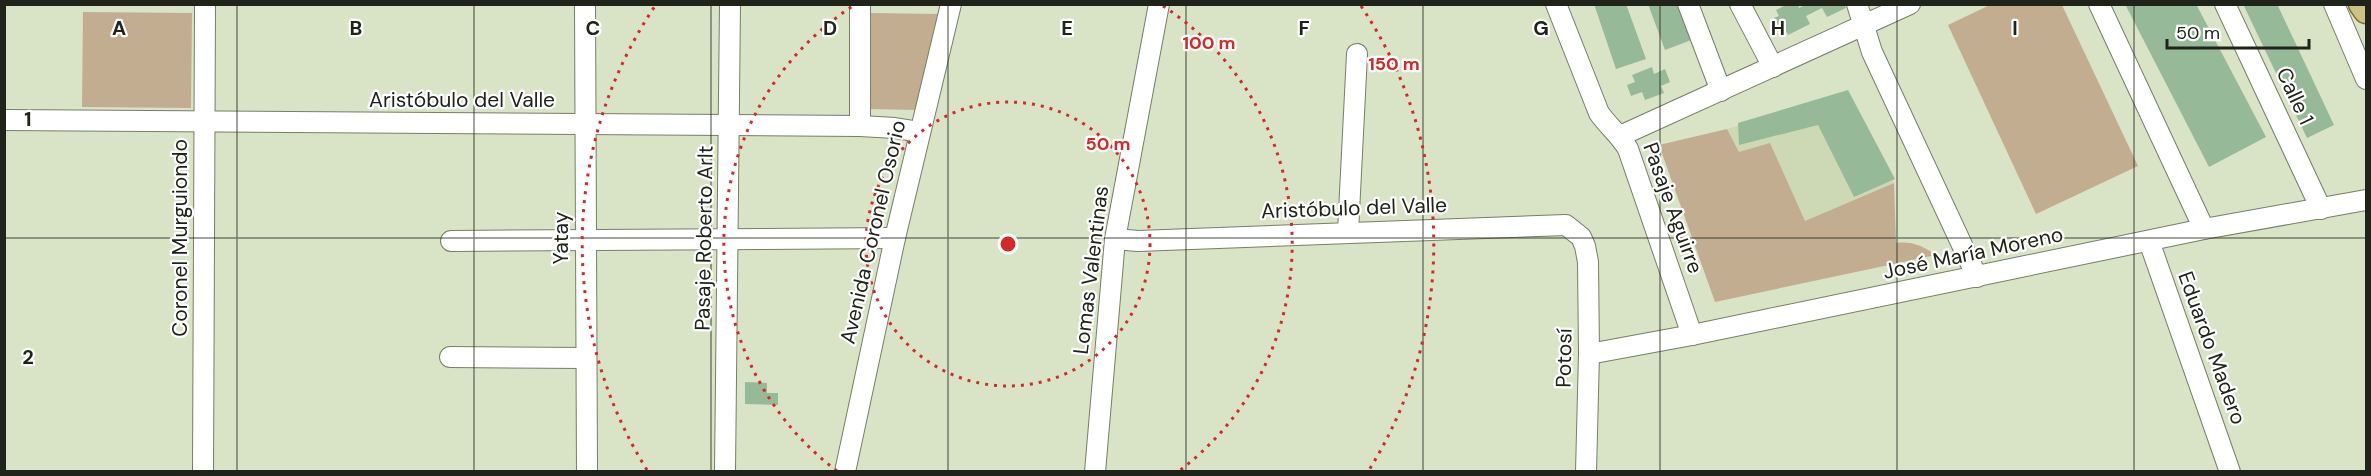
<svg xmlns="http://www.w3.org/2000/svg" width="2371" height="476" font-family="'DM Sans',sans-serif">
	<rect width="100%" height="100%" fill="#d9e3c6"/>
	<path fill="#cdd8b5" d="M1849 92 1894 183 1805 222 1770 144 1739 152 1727 129Z"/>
	<g fill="#c2ad91">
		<path d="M1992 4 2062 5 2138 166 2036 214 1948 25Z"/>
		<path d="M83 12 192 13 191 108 82 107Z"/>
		<path d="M871 13 939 14 915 110 870 109Z"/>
		<path d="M1727 129 1739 152 1770 143 1805 221 1894 183 1896 243C1912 241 1923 246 1936 255L1715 302 1659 145Z"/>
	</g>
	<g fill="#96ba97">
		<path d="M1594 4H1626L1646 59 1616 69Z"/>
		<path d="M1648 4H1681L1694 39 1665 50Z"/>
		<path d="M1788 4H1798L1799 8 1807 4H1844L1846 8 1827 17 1822 8 1806 16 1810 24 1788 35 1784 27 1779 29 1774 18 1779 16 1776 10Z"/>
		<path d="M2125 4H2196L2266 137 2209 167Z"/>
		<path d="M2243 4H2277L2334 125 2307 138Z"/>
		<path d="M1652 67 1654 74 1665 69 1670 82 1661 86 1664 93 1645 100 1642 92 1631 96 1627 85 1635 82 1632 75Z"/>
		<path d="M1848 90 1895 179 1854 197 1818 125 1739 145 1738 123Z"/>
		<path d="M745 382 767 383V393H778V405L745 404Z"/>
	</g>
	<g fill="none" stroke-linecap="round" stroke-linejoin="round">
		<g stroke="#777f65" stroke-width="22">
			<g id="minor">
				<path d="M585 4 587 472"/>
				<path d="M1556 4 1599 113C1608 126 1620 135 1628 149L1692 335"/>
				<path d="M1688 4 1721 91"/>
				<path d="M1740 4 1773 67"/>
				<path d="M1857 4 1872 52 1977 277"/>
				<path d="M2099 4 2204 229"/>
				<path d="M2225 4 2321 209"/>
				<path d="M2334 4 2366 79"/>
				<path d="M4 120 860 126 895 128 920 132"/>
				<path d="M860 126V4"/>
				<path d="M1620 136 1910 4"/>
				<path d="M1348 232 1357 54"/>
				<path d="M1115 239 1138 241 1566 225 1581 237 1585 246 1588 262 1589 354 1586 472"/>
				<path d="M451 241 895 238"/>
				<path d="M2149 241 2230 472"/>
				<path d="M1589 354 1692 335 2204 229 2366 200"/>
				<path d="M450 357 586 358"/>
				<path d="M203 472 205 4"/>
				<path d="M725 472 730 4"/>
				<path d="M845 472 895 238 951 4"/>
				<path d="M1095 472 1115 239 1159 4"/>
			</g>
		</g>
		<g stroke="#7a6f29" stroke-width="27">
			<path id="major" d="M2361 4 2366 11"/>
		</g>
		<use href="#minor" stroke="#fff" stroke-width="20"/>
		<use href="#major" stroke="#cdc183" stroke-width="24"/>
	</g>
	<path fill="none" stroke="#202319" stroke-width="1.5" stroke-opacity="0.55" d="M237 4V472M474 4V472M711 4V472M948 4V472M1186 4V472M1423 4V472M1660 4V472M1897 4V472M2134 4V472M4 238H2366"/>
	<g fill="none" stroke="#d62828" stroke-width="3" stroke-dasharray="3 6">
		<circle cx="1008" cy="244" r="142"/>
		<path d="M837 471A284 284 0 0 1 853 6M1163 6A284 284 0 0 1 1179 471"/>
		<path d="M647 470A426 426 0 0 1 655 6M1361 6A426 426 0 0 1 1369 470"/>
	</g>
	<g text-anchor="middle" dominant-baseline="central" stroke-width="4.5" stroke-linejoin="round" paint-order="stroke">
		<g font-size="21" fill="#202319" stroke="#fff">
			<text transform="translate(2295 96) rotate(65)">Calle 1</text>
			<text x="462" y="100">Aristóbulo del Valle</text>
			<text transform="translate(1354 208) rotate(-2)">Aristóbulo del Valle</text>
			<text transform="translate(1673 208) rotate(70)">Pasaje Aguirre</text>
			<text transform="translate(873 232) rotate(-77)">Avenida Coronel Osorio</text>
			<text transform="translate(180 238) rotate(-90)">Coronel Murguiondo</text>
			<text transform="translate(561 238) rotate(-90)">Yatay</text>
			<text transform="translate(704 238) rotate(-89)">Pasaje Roberto Arlt</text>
			<text transform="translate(1973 253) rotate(-12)">José María Moreno</text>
			<text transform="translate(1091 270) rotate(-83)">Lomas Valentinas</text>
			<text transform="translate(2212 348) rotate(70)">Eduardo Madero</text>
			<text transform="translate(1564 358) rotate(-89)">Potosí</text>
		</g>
	</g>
	<g font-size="20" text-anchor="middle" font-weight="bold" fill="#202319" stroke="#fff" stroke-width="4.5" stroke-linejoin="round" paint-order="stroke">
		<text x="119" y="35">A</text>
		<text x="356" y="35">B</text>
		<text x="593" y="35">C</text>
		<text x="830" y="35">D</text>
		<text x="1067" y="35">E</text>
		<text x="1304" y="35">F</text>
		<text x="1541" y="35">G</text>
		<text x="1778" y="35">H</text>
		<text x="2015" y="35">I</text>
		<text x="28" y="126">1</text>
		<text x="28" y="364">2</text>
	</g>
	<circle cx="1008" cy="244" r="9" fill="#d62828" stroke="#fff" stroke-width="3"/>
	<g font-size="18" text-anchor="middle" font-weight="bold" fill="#d62828" stroke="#fff" stroke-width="4.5" stroke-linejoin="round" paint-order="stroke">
		<text x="1209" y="49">100 m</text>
		<text x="1394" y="70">150 m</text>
		<text x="1108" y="150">50 m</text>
	</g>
	<rect width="2371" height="476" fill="none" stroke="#202319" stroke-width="12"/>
	<path d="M2167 39v9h142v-9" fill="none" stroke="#202319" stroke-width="3"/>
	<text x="2176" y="39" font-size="18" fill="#202319" stroke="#ffffff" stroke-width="4.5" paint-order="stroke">50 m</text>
</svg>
